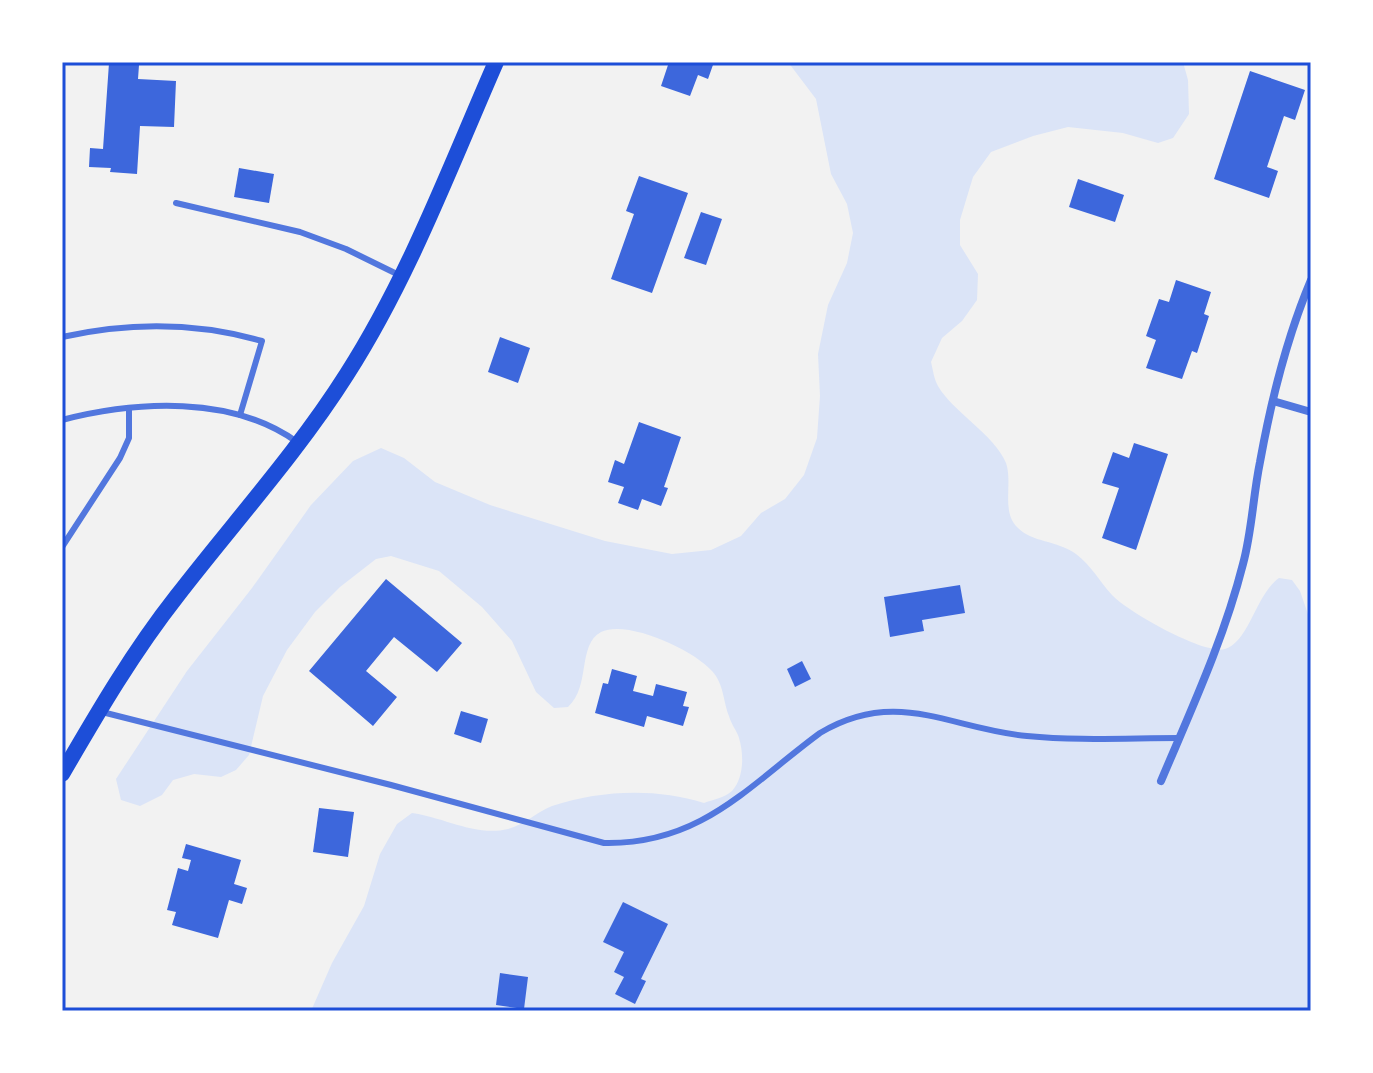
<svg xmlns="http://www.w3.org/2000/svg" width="1373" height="1073" font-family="Figtree,sans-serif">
	<rect width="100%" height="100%" fill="#f2f2f2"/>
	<path fill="#dbe4f7" d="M788 62H1183L1188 80 1189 114 1173 138 1158 143 1123 133 1068 127 1033 136 991 152 973 177 960 220V245L978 274 977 300 962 321 942 338 931 362C933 370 934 379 938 386 952 411 995 435 1006 463 1013 483 1001 511 1017 527 1032 543 1057 540 1076 554 1091 565 1100 582 1112 595 1128 612 1204 655 1225 649 1249 642 1256 594 1279 578L1292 580 1300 591 1311 623V1011H311L332 963 364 906 380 854 397 824 412 813C443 817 476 837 508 829 524 825 537 812 552 806 601 790 656 788 704 803 712 800 726 797 732 791 744 778 744 754 739 738 737 731 731 724 729 716 723 701 724 684 712 671 694 650 627 619 601 632 577 645 591 686 568 707L554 708 536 692 512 641 482 607 439 571 391 556 376 559 340 587 315 612 287 650 263 696 249 755 236 770 221 777 194 774 173 780 162 795 140 806 121 800 116 779 187 671 252 588 311 505 353 461 381 448 404 458 435 482 490 505 605 541 672 554 711 550 741 536 761 513 785 499 804 475 817 438 820 396 818 354 828 305 847 263 853 233 847 204 831 174 816 99Z"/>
	<g fill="#3d67dc">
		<path d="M669 62H714L708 79 698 75 690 96 661 86Z"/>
		<path d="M109 63 139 65 138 79 176 81 174 127 140 126 137 174 110 172 111 168 89 167 90 148 103 149Z"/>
		<path d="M1250 71 1305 90 1295 120 1284 116 1267 167 1278 171 1269 198 1214 179Z"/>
		<path d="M239 168 274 174 269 203 234 197Z"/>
		<path d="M639 176 688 193 652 293 611 279 634 214 626 211Z"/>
		<path d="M1078 179 1124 195 1115 222 1069 207Z"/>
		<path d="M701 212 722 219 706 265 684 258Z"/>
		<path d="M1176 280 1211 292 1204 314 1209 316 1197 353 1192 351 1182 379 1146 368 1156 340 1146 336 1159 299 1169 302Z"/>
		<path d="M500 337 530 348 518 383 488 372Z"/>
		<path d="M639 422 681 437 664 487 668 488 661 506 642 499 638 510 618 503 624 487 608 482 615 460 624 464Z"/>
		<path d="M1134 443 1168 454 1136 550 1102 538 1119 488 1102 483 1113 452 1129 458Z"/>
		<path d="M386 579 462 643 437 672 394 637 366 671 397 697 373 726 309 671Z"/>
		<path d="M960 585 965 613 922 620 924 631 890 637 884 597Z"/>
		<path d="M802 661 811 679 795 687 787 669Z"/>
		<path d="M612 669 637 676 633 691 653 696 656 684 687 692 683 706 689 707 683 726 647 716 644 727 595 713 603 683 608 684Z"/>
		<path d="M461 711 488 719 481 743 454 734Z"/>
		<path d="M319 808 354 812 348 857 313 852Z"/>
		<path d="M186 844 241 860 234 884 247 888 242 904 229 900 218 938 172 925 176 912 167 910 178 868 188 871 191 860 182 858Z"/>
		<path d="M623 902 668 924 641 979 646 981 635 1004 615 994 624 977 614 972 624 952 603 942Z"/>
		<path d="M500 973 528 977 524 1009 496 1005Z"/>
	</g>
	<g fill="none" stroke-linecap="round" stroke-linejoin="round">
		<g stroke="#5277de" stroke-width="6">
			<path d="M176 203 300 232 346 249 401 276"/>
			<path d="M62 337C129 322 196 322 262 341L240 415"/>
			<path d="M62 420C136 401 232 395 297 442"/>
			<path d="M62 547 120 458 129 438V408"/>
			<path d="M102 712 391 785 604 843C701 845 748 786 820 733 897 687 950 729 1027 736 1077 741 1129 738 1179 738"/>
		</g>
		<g stroke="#5277de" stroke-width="8">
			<path d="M1273 401 1311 412"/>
			<path d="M1161 781C1191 710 1224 639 1243 564 1252 531 1253 496 1260 462 1271 401 1287 337 1311 280"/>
		</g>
		<path stroke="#1d4ed8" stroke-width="16" d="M62 774C98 712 133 652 177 596 234 522 297 453 347 374 409 277 450 167 496 62"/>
	</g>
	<rect width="1373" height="1073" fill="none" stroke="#ffffff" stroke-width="128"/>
	<rect x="64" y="64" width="1245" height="945" fill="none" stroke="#1d4ed8" stroke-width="3"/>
</svg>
